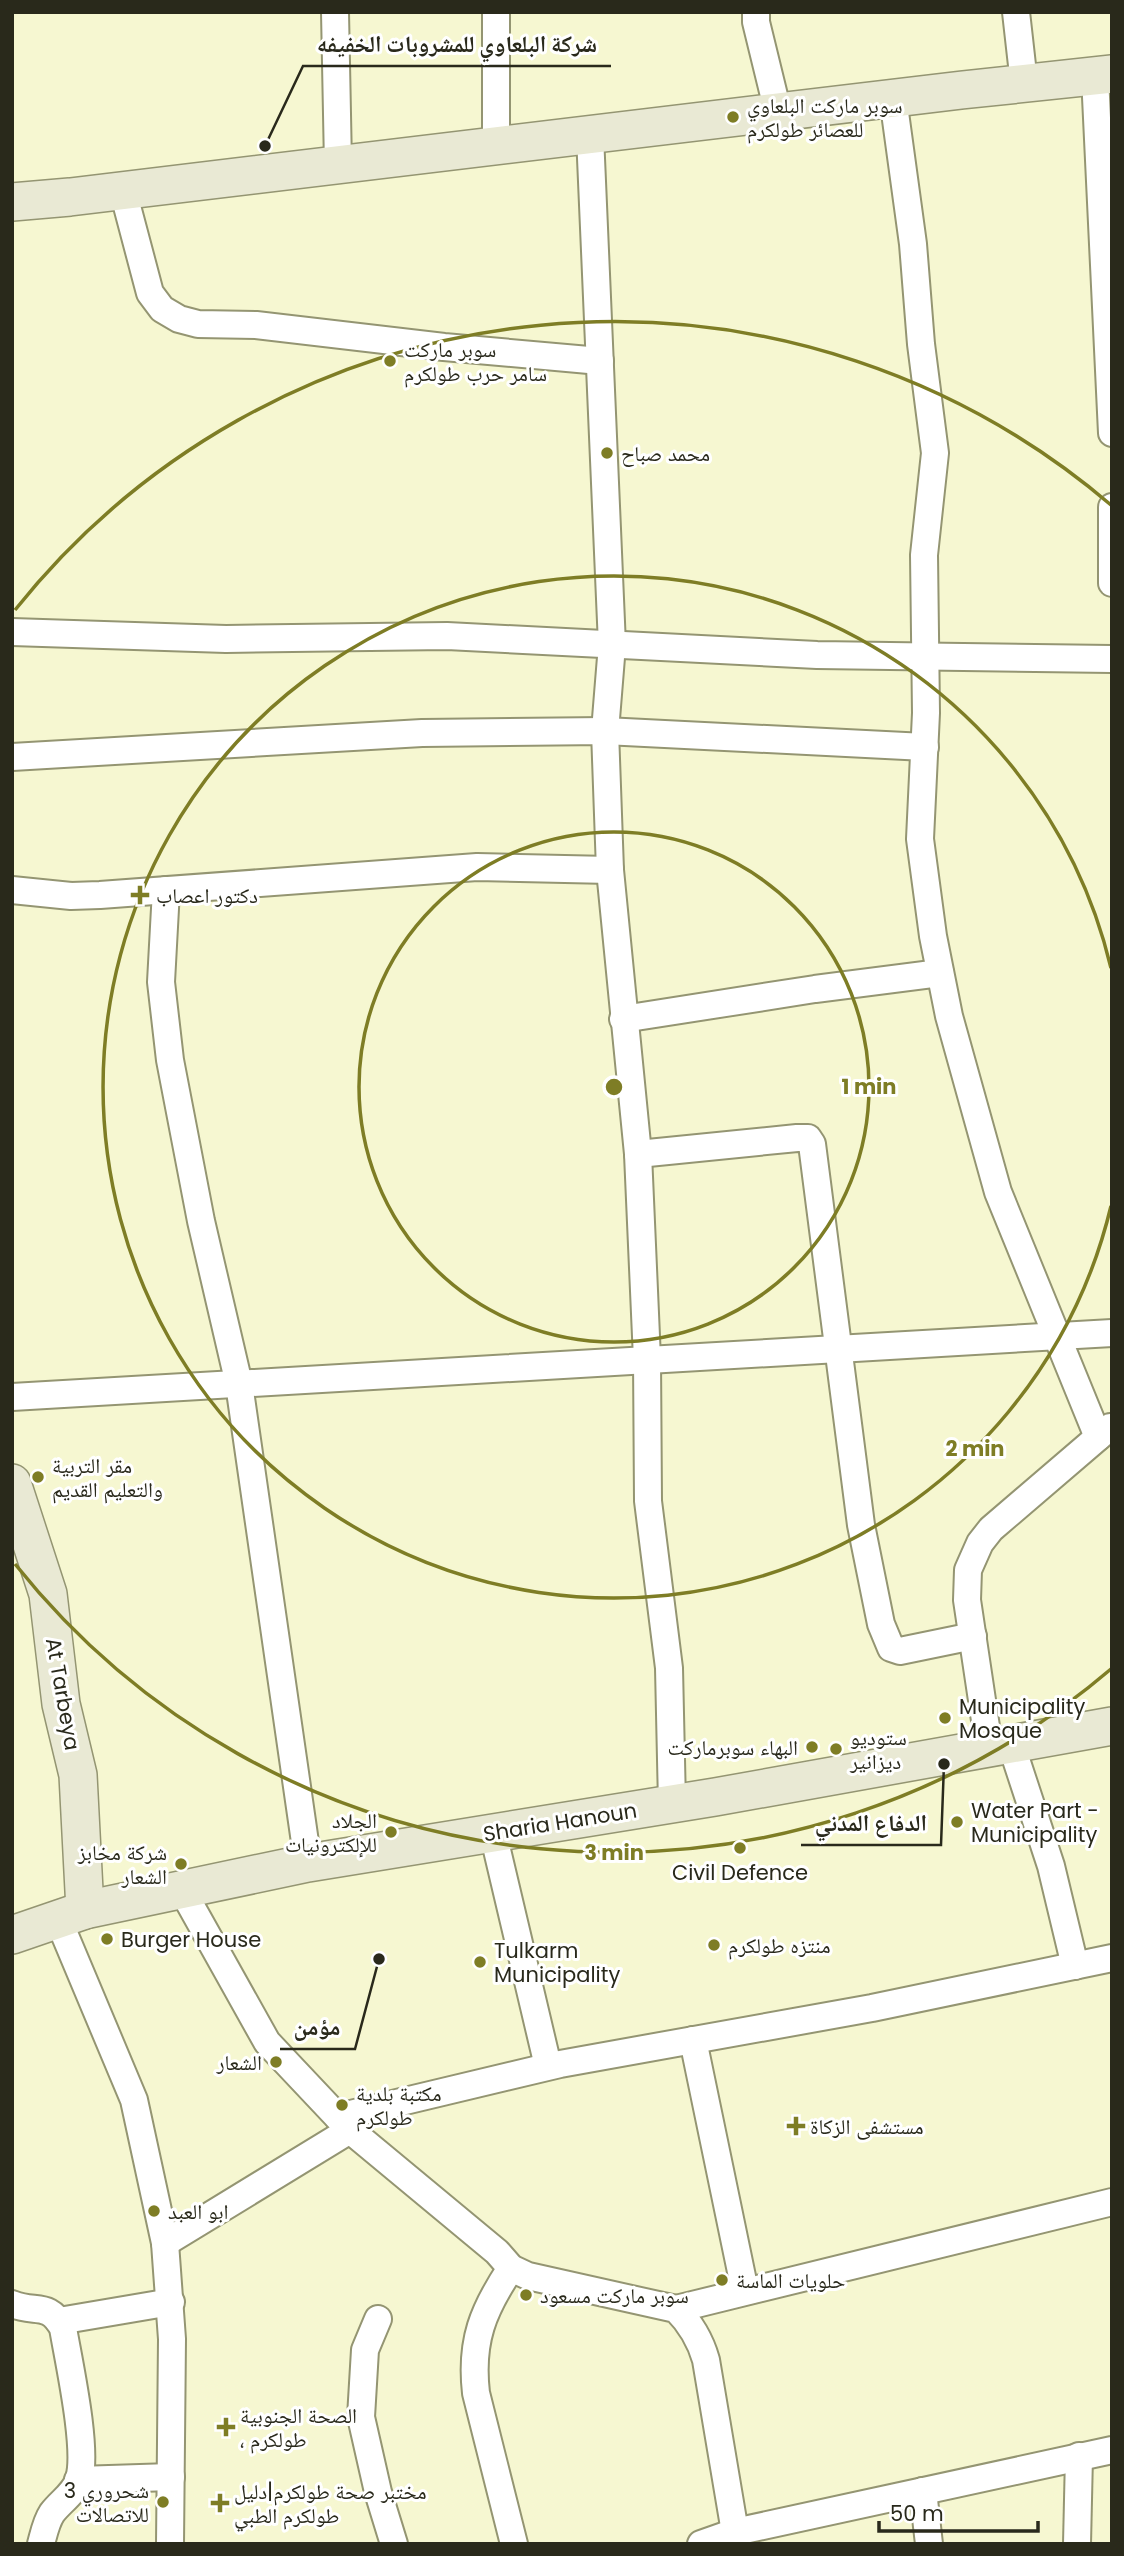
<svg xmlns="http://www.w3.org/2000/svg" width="1124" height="2556" font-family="Poppins,'Noto Naskh Arabic',sans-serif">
	<rect width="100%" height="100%" fill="#f6f7d1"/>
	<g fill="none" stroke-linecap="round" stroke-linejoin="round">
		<g stroke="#949572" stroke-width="30">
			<g id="street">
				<path d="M335 12 338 165"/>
				<path d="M496 12V146"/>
				<path d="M756 12V22L778 112"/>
				<path d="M1016 12 1024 83"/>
				<path d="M1095 76 1112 433"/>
				<path d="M893 98 913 244 921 344 935 453 924 555 926 713 920 839 933 936 949 1016 998 1192 1098 1437"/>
				<path d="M590 135 612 645 605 731 610 870 638 1154 647 1359 648 1501 669 1668 672 1804"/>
				<path d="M123 191 150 293 162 309 179 319 198 324 256 325 444 347 600 361"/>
				<path d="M1112 507V583"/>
				<path d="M12 632 226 639 447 636 817 655 1112 659"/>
				<path d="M12 757 422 733 605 731 925 747"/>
				<path d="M12 890 71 896 100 895 477 867 610 870"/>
				<path d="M166 890 161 982 170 1060 201 1221 239 1384 308 1863"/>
				<path d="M623 1019 815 989 940 973"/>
				<path d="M638 1154 797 1138H808L812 1144 861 1525 881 1624 891 1648 900 1651 973 1636"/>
				<path d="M12 1397 1112 1333"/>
				<path d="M1011 1744 1051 1866 1075 1966"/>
				<path d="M989 1747 967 1600 968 1570 980 1543 991 1529 1110 1427"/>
				<path d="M493 1833 548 2066"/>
				<path d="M182 1890 267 2042 350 2130 497 2252 511 2268 528 2276 676 2309C691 2324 700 2339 706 2360L737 2544"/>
				<path d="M58 1919 134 2100 165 2243 172 2339 170 2544"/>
				<path d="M693 2040 745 2291"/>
				<path d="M338 2117 560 2064 872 2008 1112 1958"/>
				<path d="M165 2243 350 2130"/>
				<path d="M511 2268C483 2310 470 2341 476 2393L514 2544"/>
				<path d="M12 2304C36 2314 48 2301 63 2328 69 2363 88 2449 79 2479 74 2494 61 2501 52 2513 46 2522 44 2533 41 2544"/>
				<path d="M676 2309 1112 2202"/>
				<path d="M378 2319 365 2350 361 2417 378 2492 394 2544"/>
				<path d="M59 2321 171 2302"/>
				<path d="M78 2480 171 2477"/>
				<path d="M923 2491 929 2544"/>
				<path d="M701 2544 735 2532 1112 2450"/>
				<path d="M1077 2544 1079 2456"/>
			</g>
		</g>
		<g stroke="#949572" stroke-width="40">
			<g id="secondary">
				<path d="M12 202 70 197 962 90 1112 74"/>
				<path d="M12 1483 48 1594 61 1704 78 1775 85 1910"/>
				<path d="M12 1935 85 1910 308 1863 715 1797 1112 1726"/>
			</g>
		</g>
		<use href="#street" stroke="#fff" stroke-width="26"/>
		<use href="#secondary" stroke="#e9e9d4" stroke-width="37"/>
	</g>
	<g fill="none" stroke="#7e7d25" stroke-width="3.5">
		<circle cx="614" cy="1087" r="255"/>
		<path d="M1111 1206A511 511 0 1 1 1111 968"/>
		<path d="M1111 1669A766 766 0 0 1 15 1564M15 610A766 766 0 0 1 1111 505"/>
	</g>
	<g fill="#7e7d25" stroke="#fff" stroke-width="2.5">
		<circle cx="733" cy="117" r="7"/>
		<circle cx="390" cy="361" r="7"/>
		<circle cx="607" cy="453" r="7"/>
		<path d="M136.5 884.5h7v7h7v7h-7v7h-7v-7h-7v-7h7z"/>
		<circle cx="38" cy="1477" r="7"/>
		<circle cx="945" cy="1718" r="7"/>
		<circle cx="812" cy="1747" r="7"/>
		<circle cx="836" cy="1749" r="7"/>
		<circle cx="957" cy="1822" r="7"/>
		<circle cx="391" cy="1832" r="7"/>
		<circle cx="740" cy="1848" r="7"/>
		<circle cx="181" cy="1864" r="7"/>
		<circle cx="107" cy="1939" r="7"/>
		<circle cx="714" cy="1945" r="7"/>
		<circle cx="480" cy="1962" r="7"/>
		<circle cx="276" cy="2062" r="7"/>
		<circle cx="342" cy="2105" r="7"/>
		<path d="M792.5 2115.5h7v7h7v7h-7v7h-7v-7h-7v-7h7z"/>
		<circle cx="154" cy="2211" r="7"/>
		<circle cx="722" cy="2280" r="7"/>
		<circle cx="526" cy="2295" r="7"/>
		<path d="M222.5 2416.5h7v7h7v7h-7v7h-7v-7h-7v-7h7z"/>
		<circle cx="163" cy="2502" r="7"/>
		<path d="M216.5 2492.5h7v7h7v7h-7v7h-7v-7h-7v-7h7z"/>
	</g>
	<g text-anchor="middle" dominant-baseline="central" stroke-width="6" stroke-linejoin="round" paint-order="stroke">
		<g font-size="21" fill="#29291b" stroke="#fff" text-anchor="start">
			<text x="747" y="105">سوبر ماركت البلعاوي<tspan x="747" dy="24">للعصائر طولكرم</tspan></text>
			<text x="404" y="349">سوبر ماركت<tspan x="404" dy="24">سامر حرب طولكرم</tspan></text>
			<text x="621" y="453">محمد صباح</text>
			<text x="156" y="895">دكتور اعصاب</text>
			<text x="52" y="1465">مقر التربية<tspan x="52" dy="24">والتعليم القديم</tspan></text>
			<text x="959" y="1706">Municipality<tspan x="959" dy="24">Mosque</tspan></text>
			<text x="850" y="1737">ستوديو<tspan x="850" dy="24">ديزانير</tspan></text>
			<text x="798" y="1747" text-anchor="end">البهاء سوبرماركت</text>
			<text x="971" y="1810">Water Part -<tspan x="971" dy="24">Municipality</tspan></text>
			<text x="377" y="1820" text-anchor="end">الجلاد<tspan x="377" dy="24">للإلكترونيات</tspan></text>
			<text x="167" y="1852" text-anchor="end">شركة مخابز<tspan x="167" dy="24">الشعار</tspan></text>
			<text x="740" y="1872" text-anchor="middle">Civil Defence</text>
			<text x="121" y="1939">Burger House</text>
			<text x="728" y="1945">منتزه طولكرم</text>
			<text x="494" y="1950">Tulkarm<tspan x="494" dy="24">Municipality</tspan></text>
			<text x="262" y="2062" text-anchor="end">الشعار</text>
			<text x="356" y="2093">مكتبة بلدية<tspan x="356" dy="24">طولكرم</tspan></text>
			<text x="810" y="2126">مستشفى الزكاة</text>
			<text x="168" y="2211">ابو العبد</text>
			<text x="736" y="2280">حلويات الماسة</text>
			<text x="540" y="2295">سوبر ماركت مسعود</text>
			<text x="240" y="2415">الصحة الجنوبية<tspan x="240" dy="24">، طولكرم</tspan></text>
			<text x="149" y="2490" text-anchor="end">شحروري 3<tspan x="149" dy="24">للاتصالات</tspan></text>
			<text x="234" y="2491">مختبر صحة طولكرم|دليل<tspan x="234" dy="24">طولكرم الطبي</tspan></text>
		</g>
		<g font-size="21" fill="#29291b" stroke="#fff">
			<text transform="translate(63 1694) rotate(80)">At Tarbeya</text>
			<text transform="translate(560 1822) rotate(-9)">Sharia Hanoun</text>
		</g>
	</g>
	<circle cx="614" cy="1087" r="10" fill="#7e7d25" stroke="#fff" stroke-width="3.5"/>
	<g font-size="21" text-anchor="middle" font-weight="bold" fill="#7e7d25" stroke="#fff" stroke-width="6" stroke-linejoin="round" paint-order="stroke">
		<text x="869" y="1094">1 min</text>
		<text x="975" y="1456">2 min</text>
		<text x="614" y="1860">3 min</text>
	</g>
	<path fill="none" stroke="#29291b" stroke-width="2.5" d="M265 146L303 66H611M944 1764L941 1845H801M379 1959L355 2049H280"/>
	<g fill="#29291b" stroke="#fff" stroke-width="2.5">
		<circle cx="265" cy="146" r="7"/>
		<circle cx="944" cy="1764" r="7"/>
		<circle cx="379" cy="1959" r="7"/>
	</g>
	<g font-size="23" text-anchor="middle" font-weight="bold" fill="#29291b" stroke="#fff" stroke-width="6" stroke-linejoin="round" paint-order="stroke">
		<text x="457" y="52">شركة البلعاوي للمشروبات الخفيفه</text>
		<text x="871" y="1831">الدفاع المدني</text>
		<text x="317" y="2035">مؤمن</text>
	</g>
	<rect width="1124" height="2556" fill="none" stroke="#29291b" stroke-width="28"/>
	<path d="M879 2521v10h159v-10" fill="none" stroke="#29291b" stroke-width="3.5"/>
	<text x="890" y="2521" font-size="21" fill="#29291b" stroke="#ffffff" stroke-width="5" paint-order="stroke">50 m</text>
</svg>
